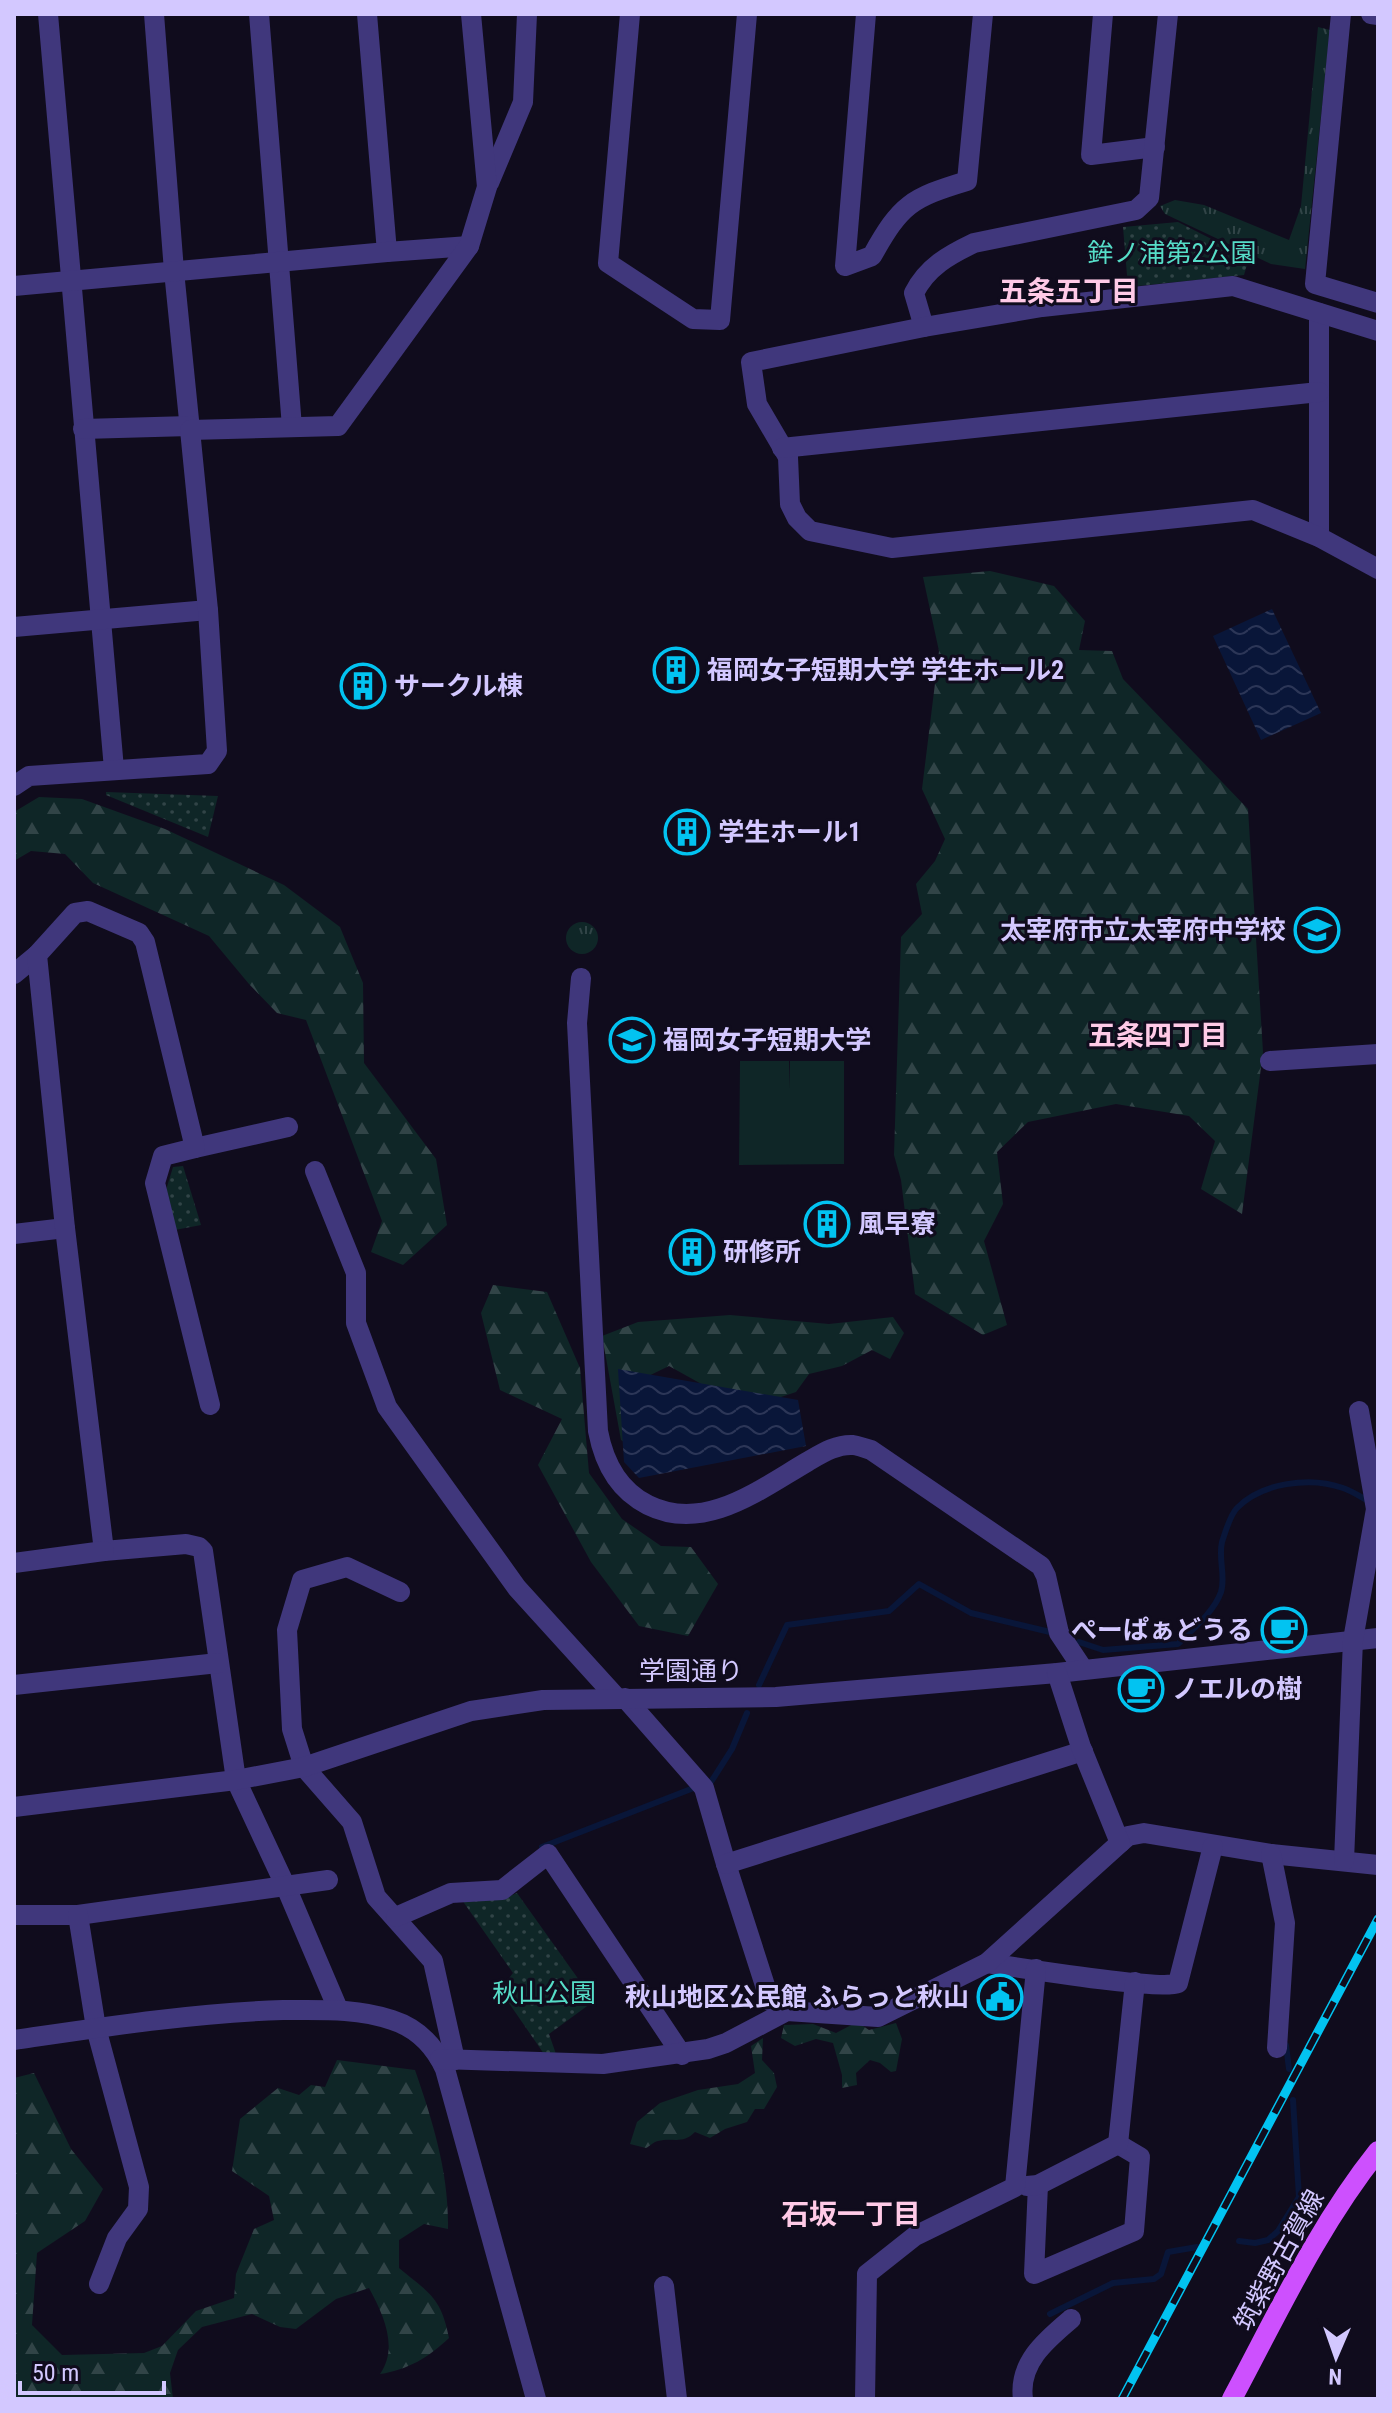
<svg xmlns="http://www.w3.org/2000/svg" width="1392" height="2413" font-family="'Roboto Condensed','Noto Sans JP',sans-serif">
	<defs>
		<pattern id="grass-tufts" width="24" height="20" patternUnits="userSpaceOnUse" patternTransform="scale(2)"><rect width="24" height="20" fill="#0f2627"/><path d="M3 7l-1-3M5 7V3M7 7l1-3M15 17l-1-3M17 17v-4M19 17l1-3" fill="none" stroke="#314447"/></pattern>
		<pattern id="forest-firs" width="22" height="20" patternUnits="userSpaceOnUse" patternTransform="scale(2)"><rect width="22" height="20" fill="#0f2627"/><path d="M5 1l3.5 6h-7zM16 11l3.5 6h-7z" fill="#314447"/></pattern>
		<pattern id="park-dots" width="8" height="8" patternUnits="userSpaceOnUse" patternTransform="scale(2)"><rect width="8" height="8" fill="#0f2627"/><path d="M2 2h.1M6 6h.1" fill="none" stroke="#314447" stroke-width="1.8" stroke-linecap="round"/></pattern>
		<pattern id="water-waves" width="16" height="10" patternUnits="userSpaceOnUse" patternTransform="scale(2)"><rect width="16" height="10" fill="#091639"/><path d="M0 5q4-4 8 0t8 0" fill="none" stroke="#2c3657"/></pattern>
	</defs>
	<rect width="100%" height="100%" fill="#100c1d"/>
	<g fill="url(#grass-tufts)">
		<path d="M1318 27 1330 30 1305 269 1271 264 1165 214 1160 206 1175 200 1204 205 1289 240 1301 206Z"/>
		<circle cx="582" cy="938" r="16"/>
	</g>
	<g fill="url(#forest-firs)">
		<path d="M990 571 1054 586 1085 621 1079 650 1112 651 1123 679 1248 809 1263 1052 1242 1214 1201 1189 1215 1141 1189 1116 1116 1104 1028 1122 997 1152 1003 1204 984 1241 1007 1325 983 1335 915 1294 901 1180 894 1155 901 937 922 914 916 884 935 861 945 839 922 789 939 651 923 577Z"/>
		<path d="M39 797 82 799 165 829 284 885 340 927 363 983 364 1063 436 1159 447 1225 403 1265 371 1252 382 1221 306 1020 277 1013 249 984 209 936 93 883 65 854 31 851 14 861V812Z"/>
		<path d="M493 1285 547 1292 580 1368 589 1473 622 1519 661 1546 691 1547 718 1584 688 1636 639 1626 591 1562 538 1465 562 1419 500 1390 481 1313Z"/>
		<path d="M730 1315 829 1324 893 1317 904 1333 890 1359 872 1350 842 1366 809 1374 796 1392 769 1401 723 1396 669 1366 634 1383 655 1464 621 1440 602 1336 638 1322Z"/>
		<path d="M857 2022 869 2030 896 2023 902 2039 896 2071 891 2072 880 2063 870 2060 856 2073 857 2085 842 2088V2075L833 2043 816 2039 795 2046 781 2038 784 2025 813 2024 836 2033Z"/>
		<path d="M763 2038 762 2060 774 2073 777 2087 764 2109H755L747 2122 725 2129 710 2138 695 2132C682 2145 673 2137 658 2141 653 2142 650 2146 646 2148L630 2144 637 2122 660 2103 698 2090 738 2084 755 2073 751 2046Z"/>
		<path d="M337 2060 415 2070C433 2122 449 2173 448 2229L424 2224 399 2240V2268C429 2293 441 2297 449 2338 429 2357 408 2370 380 2374 399 2347 383 2314 369 2288L336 2299 296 2329 280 2327 252 2314 202 2327 178 2350 170 2373 173 2399H14V2078L34 2073 71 2149 103 2189 85 2221 37 2253 32 2325 62 2355 144 2353 162 2346 196 2311 234 2298 236 2274 254 2229 274 2220 269 2196 232 2171 240 2119 278 2088 299 2095 311 2085 325 2087Z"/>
	</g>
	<g fill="url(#park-dots)">
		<path d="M1178 222 1249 258 1244 275 1128 287 1123 227Z"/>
		<path d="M106 792 218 796 208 837 106 795Z"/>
		<path d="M183 1166 201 1225 175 1230 166 1190 173 1167Z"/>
		<path d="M517 1893 594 2001 549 2034 556 2054H544L500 1990 513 1973 462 1900 503 1899Z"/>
	</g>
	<path fill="#0f2627" d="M740 1061H789L790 1089V1061H844V1164L739 1165Z"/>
	<g fill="url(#water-waves)">
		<path d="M1272 609 1321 713 1261 740 1213 636Z"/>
		<path d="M618 1369 798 1400 806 1446 639 1478 624 1462Z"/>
	</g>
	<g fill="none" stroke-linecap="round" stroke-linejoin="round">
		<g stroke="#091639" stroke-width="6">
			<path d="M1079 1642 1103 1650 1178 1644C1192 1630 1214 1612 1221 1592 1226 1576 1218 1559 1222 1542 1225 1533 1230 1515 1237 1508 1261 1483 1310 1476 1343 1488 1352 1491 1361 1497 1370 1502"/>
			<path d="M759 1685 787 1625 889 1611 919 1584 971 1613 1050 1632"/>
			<path d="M711 1782 732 1749 747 1713"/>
			<path d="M542 1847 691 1789"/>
			<path d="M1286 2045 1289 2069"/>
			<path d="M1239 2241 1255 2243 1268 2240 1278 2231 1299 2197 1293 2100"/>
			<path d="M1050 2314 1113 2283 1154 2279 1161 2274 1168 2252 1197 2247"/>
		</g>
		<g stroke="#40377c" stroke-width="20">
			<path d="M48 14 114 769"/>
			<path d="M154 14 174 271 190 430"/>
			<path d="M259 14 292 427"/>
			<path d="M367 14 387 252"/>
			<path d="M630 14 608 263 693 319 720 320 747 14"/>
			<path d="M866 14 845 266 872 256C901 204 911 198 967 181L983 14"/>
			<path d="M1103 14 1091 155 1155 147"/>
			<path d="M1341 14 1315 284 1378 303"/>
			<path d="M1371 14 1378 15"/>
			<path d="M489 183 523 102 527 14"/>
			<path d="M14 286 387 252 469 246"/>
			<path d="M1319 313V537"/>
			<path d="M924 327 914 293C927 267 949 255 974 243L1136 210 1149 198 1168 14"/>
			<path d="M1378 331 1233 286 1042 307 924 327 751 362 757 404 788 457 790 504 797 518 810 531 892 548 1253 510 1319 537 1378 569"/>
			<path d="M83 429 190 426"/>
			<path d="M782 448 1319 392"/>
			<path d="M14 627 208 610"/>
			<path d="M14 786 29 776 208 764 217 751 208 610 190 430 338 426 469 246 487 187 471 14"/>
			<path d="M14 974 37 955"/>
			<path d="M581 978 577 1023 598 1431C604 1463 618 1490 648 1505 704 1533 759 1490 807 1462 821 1454 836 1444 853 1445 859 1446 865 1448 871 1450L1041 1566 1046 1576 1059 1633 1083 1669"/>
			<path d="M1270 1061 1378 1054"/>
			<path d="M195 1148 288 1127"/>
			<path d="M315 1171 356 1273V1323L387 1407 517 1588 616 1697"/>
			<path d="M14 1234 65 1228"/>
			<path d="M210 1405 155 1183 163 1156 195 1148 145 942 139 933 88 911 75 913 37 955 65 1228 104 1551 186 1544 199 1547 203 1551 236 1780 286 1887 338 2009"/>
			<path d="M14 1563 104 1551"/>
			<path d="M400 1592 347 1567 302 1580 287 1630 292 1729 304 1767 352 1822 376 1897 433 1961 455 2060"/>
			<path d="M14 1685 218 1663"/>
			<path d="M625 1698 704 1788 726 1864 770 2001"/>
			<path d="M14 1807 236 1780 304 1767 471 1711 543 1700 776 1697 1057 1673 1378 1638"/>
			<path d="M1120 1843 1128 1836 1144 1833 1271 1854 1378 1865"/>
			<path d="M1271 1854 1285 1923 1277 2048"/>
			<path d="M1344 1861 1353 1640 1376 1509 1359 1411"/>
			<path d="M726 1864 1083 1751"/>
			<path d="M14 1915H78L328 1880"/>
			<path d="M78 1915 96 2028 139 2187 138 2209 117 2238 99 2284"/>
			<path d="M396 1917 451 1893 502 1890 548 1854 682 2055"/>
			<path d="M987 1963C1017 1967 1160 1991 1178 1983L1213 1846"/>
			<path d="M14 2040C103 2027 193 2013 283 2010 320 2010 357 2008 392 2020 417 2028 434 2045 445 2069L536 2399"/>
			<path d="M440 2059 603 2064 708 2049 726 2043 787 2011 878 2017 987 1963 1120 1843 1081 1747 1057 1673"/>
			<path d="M1038 2185 1034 2274 1134 2231 1140 2157 1118 2144"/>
			<path d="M1027 2186 1038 2185 1118 2144 1135 1982"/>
			<path d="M664 2286 677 2399"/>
			<path d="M865 2399 867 2274 915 2236 1015 2187 1036 1969"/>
			<path d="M1023 2399C1018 2363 1046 2340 1071 2319"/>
		</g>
		<path stroke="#cd50fe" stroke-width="20" d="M1232 2399C1277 2315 1318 2226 1378 2151"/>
		<g stroke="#02c3f1" stroke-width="9">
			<path id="rail" d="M1122 2399 1378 1919"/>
		</g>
		<use href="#rail" stroke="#100c1d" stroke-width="6" stroke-dasharray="18" stroke-linecap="butt"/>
	</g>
	<defs>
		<g id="building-ring" transform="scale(2.3)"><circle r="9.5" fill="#100c1d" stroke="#02c3f1" stroke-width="1.5"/><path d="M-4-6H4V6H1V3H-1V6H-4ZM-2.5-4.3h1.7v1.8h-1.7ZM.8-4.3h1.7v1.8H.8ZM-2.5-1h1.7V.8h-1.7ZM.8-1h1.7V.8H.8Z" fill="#02c3f1"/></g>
		<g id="school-ring" transform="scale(2.3)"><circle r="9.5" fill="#100c1d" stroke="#02c3f1" stroke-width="1.5"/><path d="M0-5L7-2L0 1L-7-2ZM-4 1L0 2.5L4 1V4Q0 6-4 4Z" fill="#02c3f1"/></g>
		<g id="university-ring" transform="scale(2.3)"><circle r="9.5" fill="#100c1d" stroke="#02c3f1" stroke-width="1.5"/><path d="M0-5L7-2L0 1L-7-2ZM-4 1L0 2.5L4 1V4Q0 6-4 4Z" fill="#02c3f1"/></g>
		<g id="cafe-ring" transform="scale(2.3)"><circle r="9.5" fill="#100c1d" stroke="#02c3f1" stroke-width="1.5"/><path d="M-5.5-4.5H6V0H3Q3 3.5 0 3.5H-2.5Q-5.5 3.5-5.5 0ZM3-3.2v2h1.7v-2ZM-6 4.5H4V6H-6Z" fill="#02c3f1"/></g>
		<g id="civic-ring" transform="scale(2.3)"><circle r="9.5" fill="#100c1d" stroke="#02c3f1" stroke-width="1.5"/><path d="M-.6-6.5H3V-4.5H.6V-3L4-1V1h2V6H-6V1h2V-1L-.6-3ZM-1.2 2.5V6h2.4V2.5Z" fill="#02c3f1"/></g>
	</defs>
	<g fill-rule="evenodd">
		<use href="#building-ring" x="676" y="670"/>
		<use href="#building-ring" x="363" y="686"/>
		<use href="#building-ring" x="687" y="832"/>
		<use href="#school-ring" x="1317" y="930"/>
		<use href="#university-ring" x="632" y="1040"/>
		<use href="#building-ring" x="827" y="1224"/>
		<use href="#building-ring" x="692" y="1252"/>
		<use href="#cafe-ring" x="1284" y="1630"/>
		<use href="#cafe-ring" x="1141" y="1689"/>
		<use href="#civic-ring" x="1000" y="1997"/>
	</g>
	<g text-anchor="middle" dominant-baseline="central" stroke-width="6" stroke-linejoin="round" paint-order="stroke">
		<g font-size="26" fill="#56ddc8" stroke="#100c1d">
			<text x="1172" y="253">鉾ノ浦第2公園</text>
			<text x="544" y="1993">秋山公園</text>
		</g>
		<g font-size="26" font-weight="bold" fill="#d3c8ff" stroke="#100c1d" text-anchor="start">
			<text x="707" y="670">福岡女子短期大学 学生ホール2</text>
			<text x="394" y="686">サークル棟</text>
			<text x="718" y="832">学生ホール1</text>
			<text x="1286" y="930" text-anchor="end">太宰府市立太宰府中学校</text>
			<text x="663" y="1040">福岡女子短期大学</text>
			<text x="858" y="1224">風早寮</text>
			<text x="723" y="1252">研修所</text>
			<text x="1253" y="1630" text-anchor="end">ぺーぱぁどうる</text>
			<text x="1172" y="1689">ノエルの樹</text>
			<text x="969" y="1997" text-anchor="end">秋山地区公民館 ふらっと秋山</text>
		</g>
		<g font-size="26" fill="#d3c8ff" stroke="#100c1d">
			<text x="691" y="1671">学園通り</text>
			<text transform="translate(1279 2260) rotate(-61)">筑紫野古賀線</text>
		</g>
		<g font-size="28" font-weight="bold" fill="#ffcae7" stroke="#100c1d">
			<text x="1069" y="291">五条五丁目</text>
			<text x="1158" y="1035">五条四丁目</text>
			<text x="851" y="2214">石坂一丁目</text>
		</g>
	</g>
	<rect width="1392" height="2413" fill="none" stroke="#d3c8ff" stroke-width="32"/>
	<g transform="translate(1336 2357) rotate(182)" stroke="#100c1d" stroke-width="6" paint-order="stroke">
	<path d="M0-6L14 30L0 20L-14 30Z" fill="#d3c8ff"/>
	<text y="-12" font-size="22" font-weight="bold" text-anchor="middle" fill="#d3c8ff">N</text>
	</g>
	<path d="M20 2381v12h144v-12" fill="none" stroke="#d3c8ff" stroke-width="4"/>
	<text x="32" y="2381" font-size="24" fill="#d3c8ff" stroke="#100c1d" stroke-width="6" paint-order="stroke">50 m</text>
</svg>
